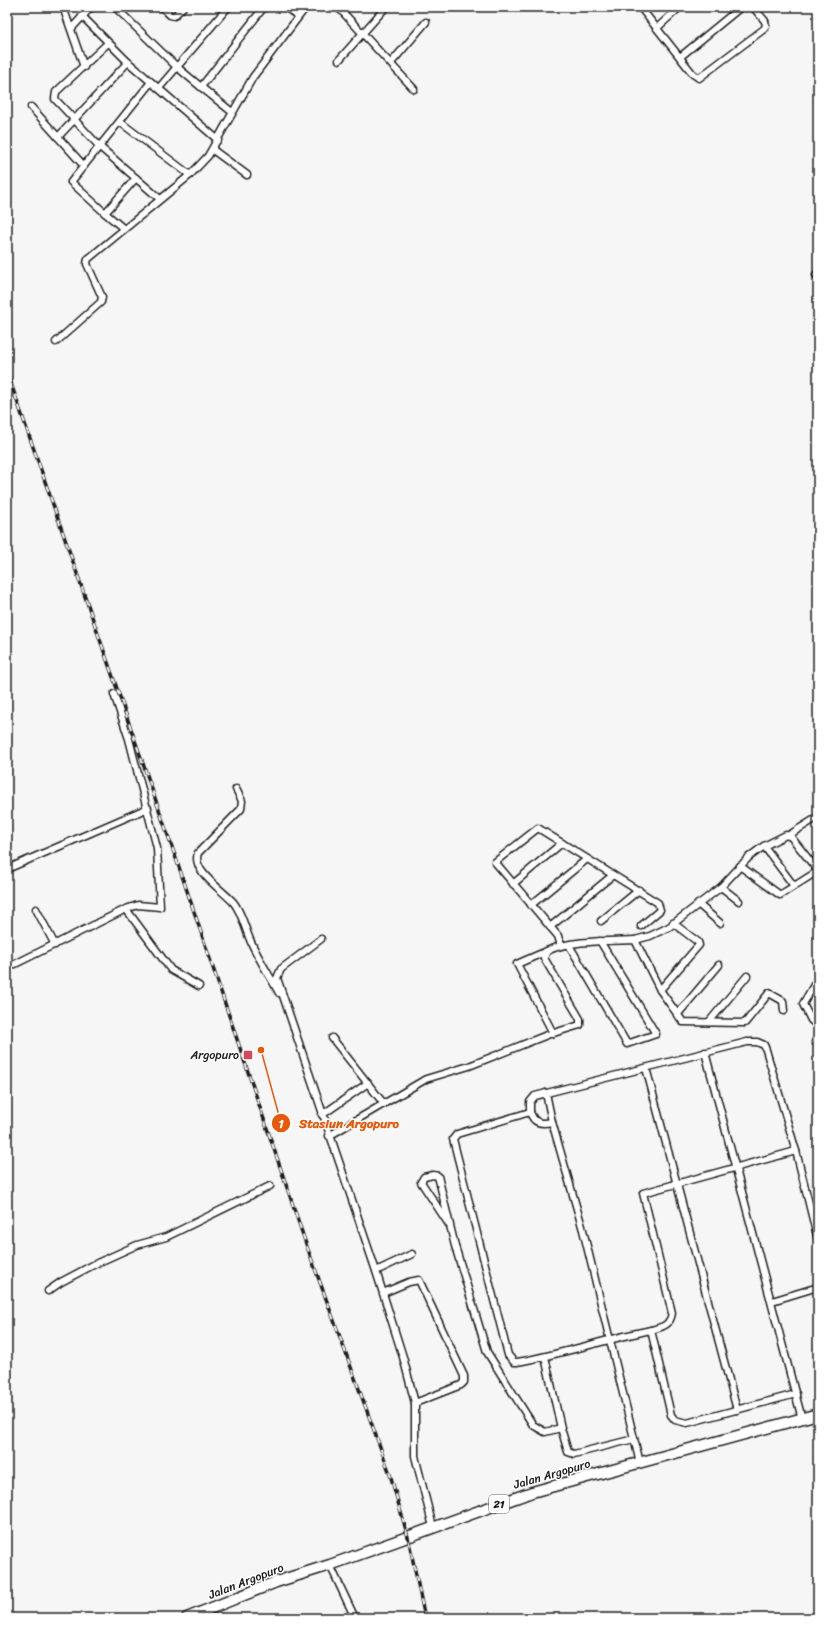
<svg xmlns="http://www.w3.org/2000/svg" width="825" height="1625" font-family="Sriracha,sans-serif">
	<rect width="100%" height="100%" fill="#f6f6f6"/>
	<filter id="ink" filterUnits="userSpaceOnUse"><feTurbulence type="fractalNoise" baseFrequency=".025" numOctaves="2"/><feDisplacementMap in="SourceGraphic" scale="8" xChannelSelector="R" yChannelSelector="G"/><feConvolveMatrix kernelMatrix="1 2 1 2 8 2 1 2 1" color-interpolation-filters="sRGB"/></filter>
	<g filter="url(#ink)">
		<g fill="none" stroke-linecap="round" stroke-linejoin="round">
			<g stroke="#1c1c1c" stroke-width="9">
				<g id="minor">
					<path d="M63 7 84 67"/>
					<path d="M115 7 177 67 201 87"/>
					<path d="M162 7 170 15 174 16 183 7"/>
					<path d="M285 7 298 16"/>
					<path d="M338 7 414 89"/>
					<path d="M640 7 693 74 699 78 764 29 766 26 765 21 753 7"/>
					<path d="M82 16 128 62 218 140"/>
					<path d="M72 28 91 7"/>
					<path d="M657 28 680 7"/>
					<path d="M108 43 56 92 55 99 100 147 160 199"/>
					<path d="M680 57 741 7"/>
					<path d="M339 60 386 7"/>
					<path d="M391 63 426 22"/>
					<path d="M159 88 228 7"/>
					<path d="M31 107 84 166"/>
					<path d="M232 112 201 87 264 7"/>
					<path d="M120 122 190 175"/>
					<path d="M58 137 128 62"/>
					<path d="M213 150 247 175"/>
					<path d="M136 178 105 213 71 182 151 82"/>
					<path d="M105 213 124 229"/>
					<path d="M816 275 818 273"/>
					<path d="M56 342 101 302 102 297 87 264 88 259 190 175 208 156 253 77 306 7"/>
					<path d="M236 789 242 801 241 809 198 853C191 871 223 890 234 903 242 913 245 929 251 942 259 960 270 976 279 993"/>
					<path d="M789 835 818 817"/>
					<path d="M764 846 794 886"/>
					<path d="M740 866 780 895 818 871"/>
					<path d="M7 869 148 808"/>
					<path d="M513 884 562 843"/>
					<path d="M721 887 739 901"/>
					<path d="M698 904 720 923"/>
					<path d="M531 905 587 859"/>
					<path d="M36 909 55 945"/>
					<path d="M126 909 171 970 199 986"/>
					<path d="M601 921 639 890"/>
					<path d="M550 927 613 875"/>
					<path d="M321 939 281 969 277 978 376 1271 403 1357 415 1403V1456L433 1527"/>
					<path d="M635 940 650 936 669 927 721 887 749 857 764 846 786 835 791 837 818 871"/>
					<path d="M569 945 627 1044 656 1034 600 941"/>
					<path d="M561 946 558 936 495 862 538 828 658 903 660 910 641 926"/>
					<path d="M547 951 517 964 553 1033"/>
					<path d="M7 968 126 909 138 905 160 907 157 848 129 739 114 694"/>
					<path d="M818 978 803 1004 811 1020 818 1026"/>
					<path d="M660 990 699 945 698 942 673 923"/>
					<path d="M677 1015 719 965"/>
					<path d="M709 1022 747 976"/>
					<path d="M332 1038 384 1104"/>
					<path d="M815 1042 818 1037"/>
					<path d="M705 1052 802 1419"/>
					<path d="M646 1068 737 1410"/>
					<path d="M546 1093 552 1122 583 1230 640 1463"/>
					<path d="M530 1112V1102L535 1096 747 1042H757L764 1045 766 1050 796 1151 818 1240"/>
					<path d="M322 1115 368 1083"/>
					<path d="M552 1122C541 1124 534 1124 530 1112L457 1134 453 1139 508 1355 514 1362H517C563 1354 606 1339 651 1330"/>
					<path d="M329 1136 426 1079 469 1066 547 1035 580 1025V1019L544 958 547 951C567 940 611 941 635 940L660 990 683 1022 745 1023 769 993 783 1001 784 1011"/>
					<path d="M450 1226 421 1182 424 1177 433 1175 438 1176 455 1246 487 1352 533 1425 545 1432 561 1428"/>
					<path d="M376 1271 412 1254"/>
					<path d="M48 1291 61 1282 95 1264 137 1245 166 1237 270 1186"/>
					<path d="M383 1293 409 1282 419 1280 464 1376V1382L461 1385 415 1403"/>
					<path d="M772 1301 818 1287"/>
					<path d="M545 1357 561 1428 568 1452 574 1454 634 1439"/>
					<path d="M796 1394 687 1423 675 1420 671 1415 651 1330C662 1327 670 1326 672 1313L643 1193 796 1151"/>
					<path d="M330 1565 355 1618"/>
				</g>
			</g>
			<g stroke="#1c1c1c" stroke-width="13">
				<path id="trunk" d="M187 1618 276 1582 330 1565 532 1492 818 1414"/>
			</g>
			<use href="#minor" stroke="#fff" stroke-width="6"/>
			<use href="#trunk" stroke="#fff" stroke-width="10"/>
			<g stroke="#1c1c1c" stroke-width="3.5">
				<path id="rail" d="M7 372 180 870 306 1244 390 1474 408 1537 425 1618"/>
			</g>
			<use href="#rail" stroke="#fff" stroke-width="2" stroke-dasharray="6" stroke-linecap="butt"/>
		</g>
	</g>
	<rect fill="#d1495b" stroke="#fff" stroke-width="1.5" x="243" y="1050" width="10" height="10" rx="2"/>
	<g text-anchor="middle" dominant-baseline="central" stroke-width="3" stroke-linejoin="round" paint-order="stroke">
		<rect fill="#fff" stroke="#606060" stroke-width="1" x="489" y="1495" width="20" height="18" rx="3"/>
		<g font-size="11" font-weight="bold" fill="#1c1c1c">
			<text x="499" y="1504">21</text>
		</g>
		<g font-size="12" fill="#1c1c1c" stroke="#fff" text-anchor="end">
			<text x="239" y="1055">Argopuro</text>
		</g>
		<g font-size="12" fill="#1c1c1c" stroke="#fff">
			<text transform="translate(552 1474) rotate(-16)">Jalan Argopuro</text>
			<text transform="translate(246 1581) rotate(-21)">Jalan Argopuro</text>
		</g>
	</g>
	<path fill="none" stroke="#e8590c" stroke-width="1.5" d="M261 1050L281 1123"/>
	<g fill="#e8590c" stroke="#fff" stroke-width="1.5">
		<circle cx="261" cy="1050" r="4"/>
		<circle cx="281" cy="1123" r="10"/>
	</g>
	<g font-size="12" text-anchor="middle" font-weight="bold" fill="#fff">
		<text x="281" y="1128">1</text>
	</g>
	<g font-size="13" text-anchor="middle" font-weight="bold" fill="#e8590c" stroke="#fff" stroke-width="3" stroke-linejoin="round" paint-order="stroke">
		<text x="349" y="1128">Stasiun Argopuro</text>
	</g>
	<rect width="825" height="1625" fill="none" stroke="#fff" stroke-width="24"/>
	<rect x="12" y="12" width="801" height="1601" fill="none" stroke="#1c1c1c" stroke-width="1.5" filter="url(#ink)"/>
</svg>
